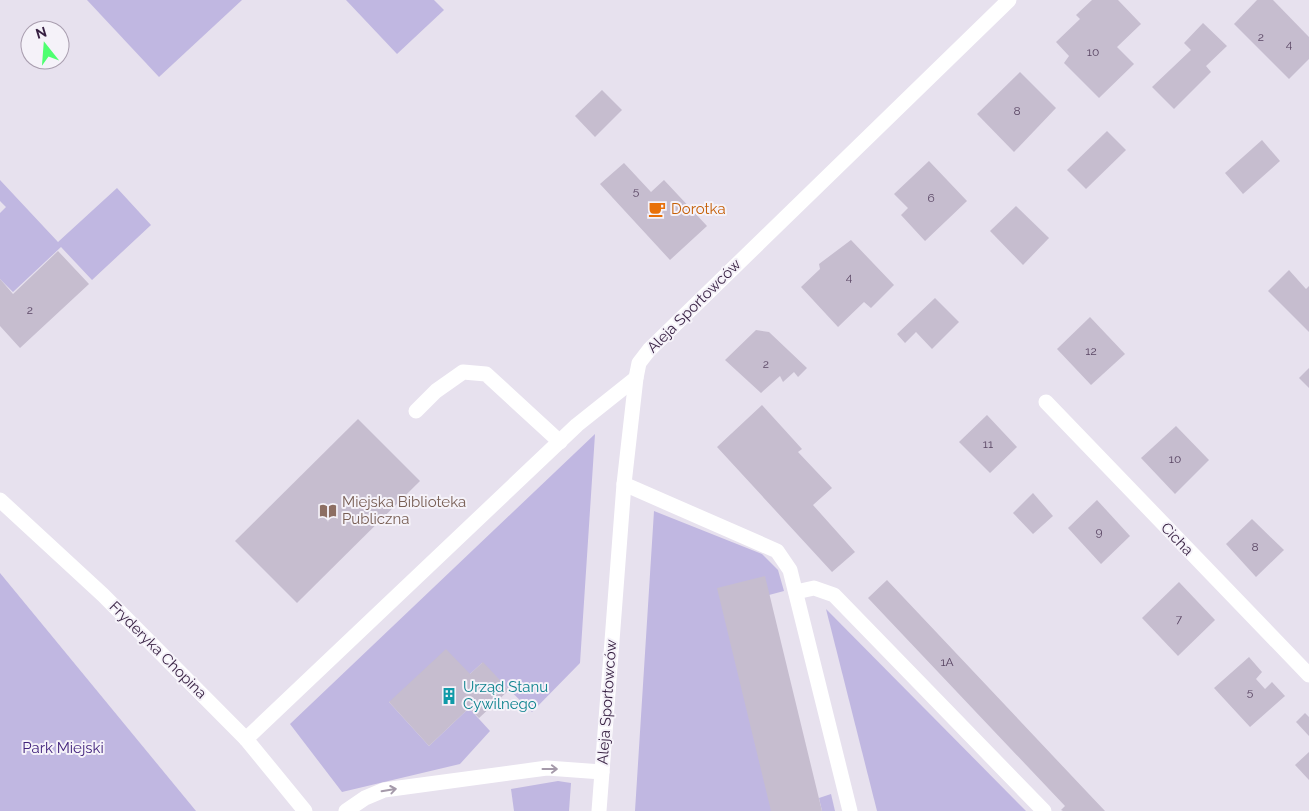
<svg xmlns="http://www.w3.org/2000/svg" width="1309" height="811" font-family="Raleway,sans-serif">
	<rect width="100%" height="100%" fill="#e7e1ee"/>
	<g fill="#c0b7e1">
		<path d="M87 0H242L159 77Z"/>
		<path d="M346 0H434L444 10 397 54Z"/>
		<path d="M0 180 58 242 117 188 151 225 92 280 61 247 13 292 0 279V213L6 207 0 201Z"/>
		<path d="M595 434 580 663 532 712 482 663 470 674 389 702 429 746 469 708 490 731 460 764 342 792 290 724Z"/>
		<path d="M654 511 762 554 778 570 784 591 769 595 771 811H635Z"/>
		<path d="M0 573 196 811H0Z"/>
		<path d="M826 609 1026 811H877Z"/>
		<path d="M558 781 571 783 569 811H514L511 789Z"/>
		<path d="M831 794 835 811H822L819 798Z"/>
	</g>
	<g fill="#c6bdcf">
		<path d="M1092 0H1118L1141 24 1117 47 1134 64 1099 98 1064 63 1069 56 1056 42 1080 19 1076 15Z"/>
		<path d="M1257 0H1273L1309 37V59L1289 79 1234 24Z"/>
		<path d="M1203 23 1227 46 1206 66 1211 72 1174 109 1152 87 1191 50 1184 43Z"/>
		<path d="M1020 72 1056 108 1014 152 977 114Z"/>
		<path d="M602 90 622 110 595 137 575 116Z"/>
		<path d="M1107 131 1126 150 1086 189 1067 170Z"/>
		<path d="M1262 140 1280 161 1243 194 1225 173Z"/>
		<path d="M929 161 967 201 925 241 901 215 908 208 894 194Z"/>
		<path d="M624 163 651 192 664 180 707 226 670 260 600 184Z"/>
		<path d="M1016 206 1049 238 1023 265 990 231Z"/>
		<path d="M851 240 894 285 871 308 864 302 838 327 801 287 820 269 819 264Z"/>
		<path d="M58 251 89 284 20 348 0 326V279L13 294Z"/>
		<path d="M1289 270 1306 289 1309 286V332L1268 291Z"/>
		<path d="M935 298 959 322 932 349 916 332 905 343 897 334Z"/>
		<path d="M1090 317 1125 354 1091 385 1057 349Z"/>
		<path d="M756 330 769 332 807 368 798 377 794 372 783 382 780 376 761 393 725 360Z"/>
		<path d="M1309 368V388L1299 378Z"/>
		<path d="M762 405 802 449 798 452 832 488 813 505 855 552 832 572 717 447Z"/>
		<path d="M987 415 1017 447 990 473 959 442Z"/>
		<path d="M358 419 420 481 297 603 235 541Z"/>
		<path d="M1176 426 1209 460 1175 494 1141 458Z"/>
		<path d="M1033 493 1053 516 1033 534 1013 513Z"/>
		<path d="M1097 500 1130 536 1101 564 1068 528Z"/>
		<path d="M1252 519 1284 550 1256 577 1226 544Z"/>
		<path d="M765 576 772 605 822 811H771L717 588Z"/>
		<path d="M887 580 1087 792 1105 811H1063L1061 810 1065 806 868 598Z"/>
		<path d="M1179 582 1215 620 1178 656 1142 618Z"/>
		<path d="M446 649 470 674 483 662 509 690 479 718 469 708 429 746 389 702Z"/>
		<path d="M1249 657 1262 672 1256 679 1265 689 1272 682 1285 696 1250 727 1214 688Z"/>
		<path d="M1305 713 1309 717V736L1296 722Z"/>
		<path d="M1309 752V780L1295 765Z"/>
	</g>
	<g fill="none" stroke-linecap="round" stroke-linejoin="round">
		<g stroke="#fff" stroke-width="15">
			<path d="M416 411 436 391 463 372 486 374 560 442"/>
			<path d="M624 484 777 551 790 570 850 811"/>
			<path d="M796 592 814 588 834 595 1044 811"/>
			<path d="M246 739 577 425 636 378"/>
			<path d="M346 811 365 798 384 790 547 768 602 772"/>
		</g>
		<g stroke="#fff" stroke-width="15">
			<path d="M1046 402 1309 675"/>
			<path d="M0 500 103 595 246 739 305 811"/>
			<path d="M599 811 624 484 636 378 639 363 649 350 1009 0"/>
		</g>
	</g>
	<defs><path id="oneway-shaft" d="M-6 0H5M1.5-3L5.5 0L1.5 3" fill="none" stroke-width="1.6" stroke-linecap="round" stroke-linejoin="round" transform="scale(1.25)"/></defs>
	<g stroke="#a59aaa">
		<use href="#oneway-shaft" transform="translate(550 769)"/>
		<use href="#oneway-shaft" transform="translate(389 790) rotate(-9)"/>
	</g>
	<defs>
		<g id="cafe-bare" transform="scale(1.35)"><path d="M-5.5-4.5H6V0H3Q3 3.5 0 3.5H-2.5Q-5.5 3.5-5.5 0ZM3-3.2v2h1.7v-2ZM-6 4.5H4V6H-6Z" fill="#e8710a" stroke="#f5f2f9" stroke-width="2.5" paint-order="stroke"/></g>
		<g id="library-bare" transform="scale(1.35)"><path d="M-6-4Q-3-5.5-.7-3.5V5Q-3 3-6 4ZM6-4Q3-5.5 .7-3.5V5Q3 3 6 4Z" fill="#8d6e63" stroke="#f5f2f9" stroke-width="2.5" paint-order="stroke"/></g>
		<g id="building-bare" transform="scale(1.35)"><path d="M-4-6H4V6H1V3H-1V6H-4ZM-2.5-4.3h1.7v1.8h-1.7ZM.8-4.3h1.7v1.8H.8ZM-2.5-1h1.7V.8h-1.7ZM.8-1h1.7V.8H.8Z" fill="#0f9aa8" stroke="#f5f2f9" stroke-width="2.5" paint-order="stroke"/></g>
	</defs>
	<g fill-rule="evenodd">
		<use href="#cafe-bare" x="657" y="209"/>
		<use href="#library-bare" x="328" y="511"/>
		<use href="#building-bare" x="449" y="696"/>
	</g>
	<g text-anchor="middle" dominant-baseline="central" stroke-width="4" stroke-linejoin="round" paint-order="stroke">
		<g font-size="12" fill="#5a4664">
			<text x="1261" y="37">2</text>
			<text x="1289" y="44">4</text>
			<text x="1093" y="52">10</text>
			<text x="1017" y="111">8</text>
			<text x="636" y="191">5</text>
			<text x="931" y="198">6</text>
			<text x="849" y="277">4</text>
			<text x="30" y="310">2</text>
			<text x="1091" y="351">12</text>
			<text x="766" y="364">2</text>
			<text x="988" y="444">11</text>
			<text x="1175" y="459">10</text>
			<text x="1099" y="532">9</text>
			<text x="1255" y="547">8</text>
			<text x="1179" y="619">7</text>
			<text x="947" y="662">1A</text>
			<text x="1250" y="692">5</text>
		</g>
		<g font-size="15" fill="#c56008" stroke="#f5f2f9" text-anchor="start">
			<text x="671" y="209">Dorotka</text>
		</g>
		<g font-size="15" fill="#361f41" stroke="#f5f2f9">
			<text transform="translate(694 306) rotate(-45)">Aleja Sportowców</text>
			<text transform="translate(1177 539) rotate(46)">Cicha</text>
			<text transform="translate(158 650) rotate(45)">Fryderyka Chopina</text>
			<text transform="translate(607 702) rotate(-86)">Aleja Sportowców</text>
		</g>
		<g font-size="15" fill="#785e54" stroke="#f5f2f9" text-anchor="start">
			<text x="342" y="502">Miejska Biblioteka<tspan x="342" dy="17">Publiczna</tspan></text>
		</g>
		<g font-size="15" fill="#0d838f" stroke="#f5f2f9" text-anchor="start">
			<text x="463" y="687">Urząd Stanu<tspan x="463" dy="17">Cywilnego</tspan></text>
		</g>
		<g font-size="15" fill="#42247d" stroke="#f5f2f9">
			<text x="63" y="748">Park Miejski</text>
		</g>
	</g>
	<g transform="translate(45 45) rotate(343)"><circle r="24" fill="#f5f2f9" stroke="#a99eaf"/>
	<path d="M0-4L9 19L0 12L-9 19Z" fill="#4eff70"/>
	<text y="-8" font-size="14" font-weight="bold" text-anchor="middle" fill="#361f41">N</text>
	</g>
</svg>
